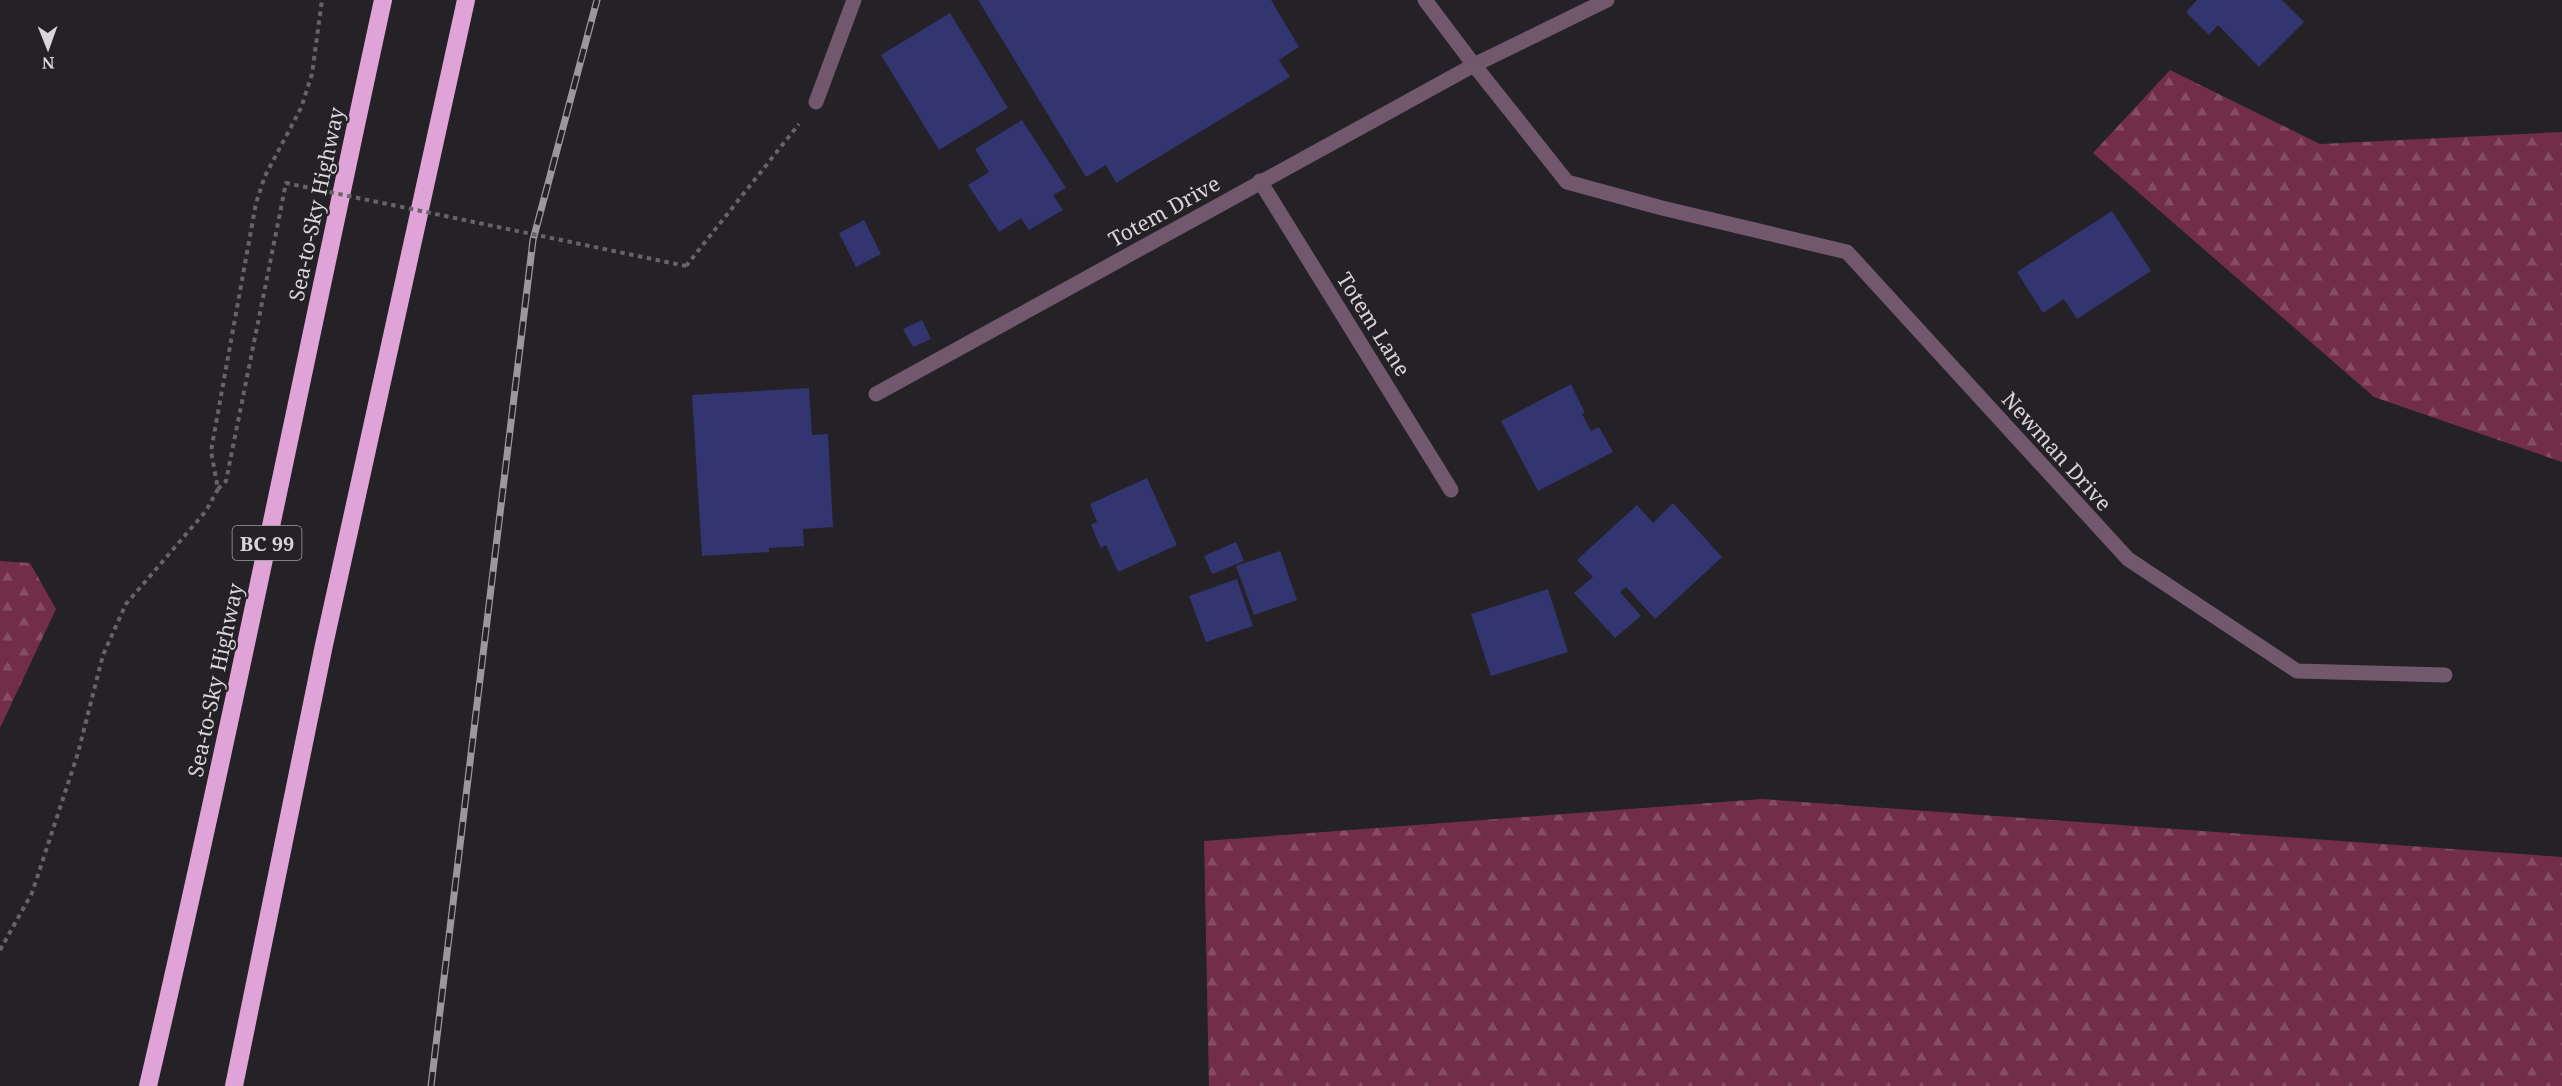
<svg xmlns="http://www.w3.org/2000/svg" width="2562" height="1086" font-family="'Noto Serif',serif">
	<defs>
		<pattern id="forest-firs" width="22" height="20" patternUnits="userSpaceOnUse" patternTransform="scale(1.5)"><rect width="22" height="20" fill="#722e48"/><path d="M5 1l3.5 6h-7zM16 11l3.5 6h-7z" fill="#854c62"/></pattern>
	</defs>
	<rect width="100%" height="100%" fill="#242127"/>
	<g fill="url(#forest-firs)">
		<path d="M2170 70 2320 144 2562 132V462L2374 397 2093 153Z"/>
		<path d="M0 561 30 563 56 609 0 728Z"/>
		<path d="M1762 799 2562 857V1086H1209L1204 841Z"/>
	</g>
	<g fill="#333570">
		<path d="M978 0H1271L1299 47 1279 60 1290 77 1116 183 1106 165 1086 177Z"/>
		<path d="M2197 0H2282L2304 22 2259 67 2218 25 2209 35 2186 12Z"/>
		<path d="M950 13 1008 108 939 150 881 55Z"/>
		<path d="M1022 120 1066 188 1053 195 1063 210 1029 230 1021 218 999 232 968 185 989 172 975 149Z"/>
		<path d="M2112 211 2151 271 2077 319 2064 299 2043 313 2017 272Z"/>
		<path d="M864 220 881 254 856 267 839 233Z"/>
		<path d="M922 320 931 339 913 347 903 329Z"/>
		<path d="M1571 384 1585 413 1582 414 1591 431 1599 427 1613 452 1538 491 1501 421Z"/>
		<path d="M809 388 812 435 828 434 833 527 803 529 804 546 769 548V552L702 556 692 395Z"/>
		<path d="M1147 478 1177 545 1118 572 1106 545 1101 548 1091 525 1097 522 1090 504Z"/>
		<path d="M1673 503 1722 557 1655 619 1626 587 1620 592 1641 616 1615 638 1574 593 1593 577 1577 560 1637 505 1653 523Z"/>
		<path d="M1236 542 1244 561 1212 574 1204 556Z"/>
		<path d="M1280 551 1297 600 1254 615 1236 566Z"/>
		<path d="M1237 579 1253 626 1206 642 1189 596Z"/>
		<path d="M1548 589 1568 652 1491 676 1471 614Z"/>
	</g>
	<g fill="none" stroke-linecap="round" stroke-linejoin="round">
		<g stroke="#666469" stroke-width="4" stroke-dasharray="4.5 4.5" stroke-linecap="butt">
			<path d="M686 266 799 124"/>
			<path d="M218 489 226 481 270 263"/>
			<path d="M0 950 32 893 78 753 103 655 126 604 206 511 218 489 211 451 256 203 265 176 301 108 312 74 322 0"/>
		</g>
		<path stroke="#71586d" stroke-width="15" d="M816 102 854 0"/>
		<g stroke="#71586d" stroke-width="15">
			<path d="M1425 0 1474 65 1607 0"/>
			<path d="M1260 181 1451 490"/>
			<path d="M876 394 1474 65 1567 182 1662 208 1847 252 2128 559 2297 671 2445 675"/>
		</g>
		<g stroke="#e0a3d7" stroke-width="18">
			<path d="M148 1086C232 725 304 362 383 0"/>
			<path d="M234 1086 324 645 466 0"/>
		</g>
		<g stroke="#9a989d" stroke-width="7">
			<path id="rail" d="M431 1086 533 240 597 0"/>
		</g>
		<use href="#rail" stroke="#242127" stroke-width="4.5" stroke-dasharray="14" stroke-linecap="butt"/>
		<path stroke="#666469" stroke-width="4" stroke-dasharray="4.5 4.5" stroke-linecap="butt" d="M270 263 286 183 686 266"/>
	</g>
	<g text-anchor="middle" dominant-baseline="central" stroke-width="4.5" stroke-linejoin="round" paint-order="stroke">
		<rect fill="#242127" stroke="#a2a0a5" stroke-width="1.5" x="232.5" y="526" width="69" height="34" rx="4.5"/>
		<g font-size="20" font-weight="bold" fill="#d8d6db">
			<text x="267" y="543">BC 99</text>
		</g>
		<g font-size="21" fill="#d8d6db" stroke="#242127">
			<text transform="translate(316 204) rotate(-78)">Sea-to-Sky Highway</text>
			<text transform="translate(1164 211) rotate(-29)">Totem Drive</text>
			<text transform="translate(1374 324) rotate(58)">Totem Lane</text>
			<text transform="translate(2057 451) rotate(48)">Newman Drive</text>
			<text transform="translate(215 680) rotate(-78)">Sea-to-Sky Highway</text>
		</g>
	</g>
	<g transform="translate(48 48) rotate(179)" stroke="#242127" stroke-width="4.5" paint-order="stroke">
	<path d="M0-4.5L10 22L0 15L-10 22Z" fill="#d8d6db"/>
	<text y="-9" font-size="16" font-weight="bold" text-anchor="middle" fill="#d8d6db">N</text>
	</g>
</svg>
